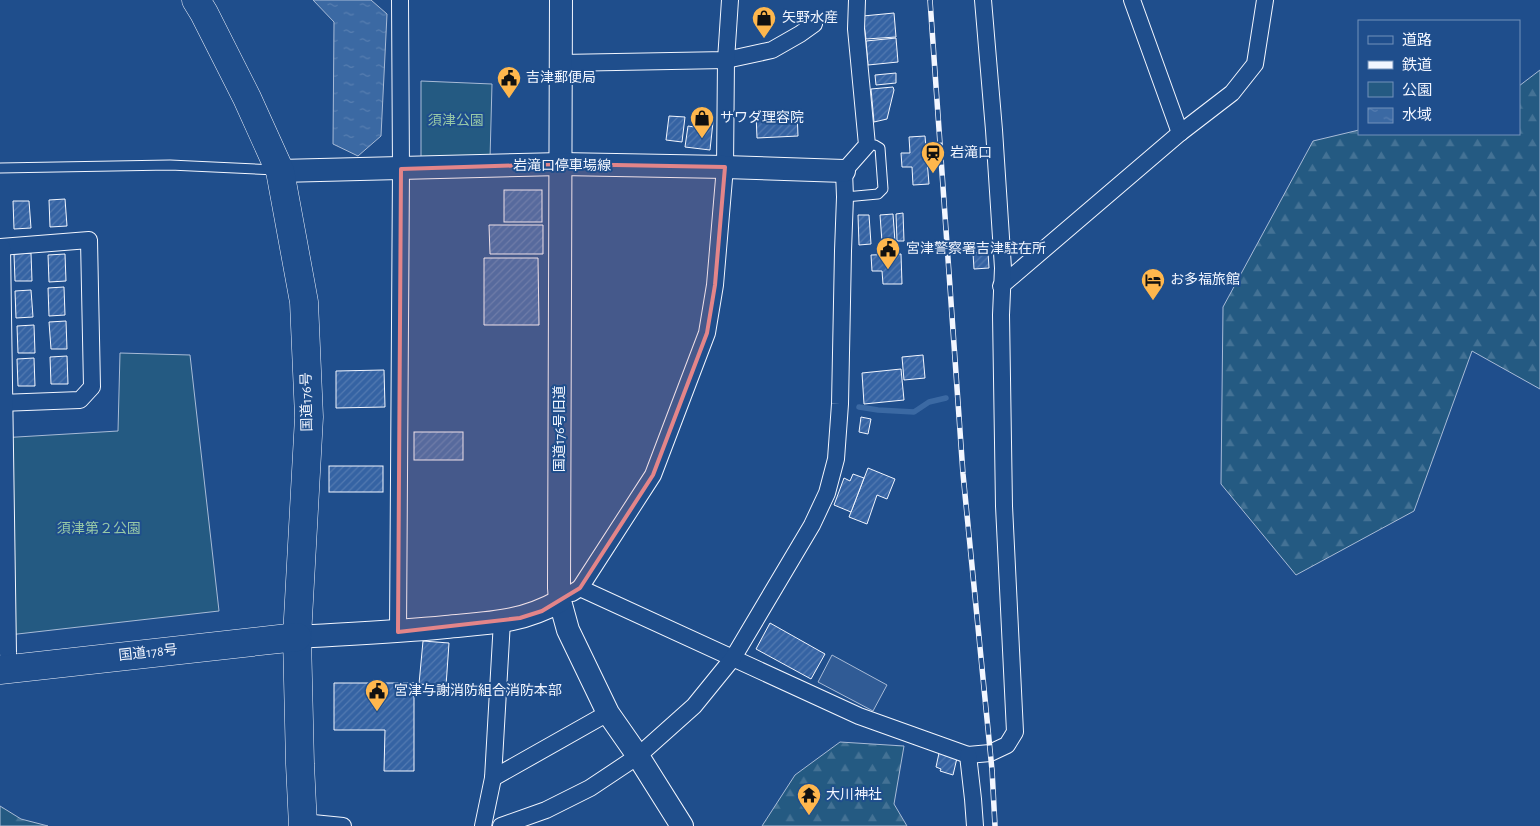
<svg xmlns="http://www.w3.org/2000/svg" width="1540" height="826" font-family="'Alegreya Sans','Noto Sans JP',sans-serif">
	<defs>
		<pattern id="forest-firs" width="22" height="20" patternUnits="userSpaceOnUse" patternTransform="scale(1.25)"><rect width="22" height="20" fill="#245a82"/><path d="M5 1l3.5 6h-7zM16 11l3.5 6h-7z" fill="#447295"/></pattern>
		<pattern id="water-ripples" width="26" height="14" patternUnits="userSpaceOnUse" patternTransform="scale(1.25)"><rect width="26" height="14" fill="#3b69a3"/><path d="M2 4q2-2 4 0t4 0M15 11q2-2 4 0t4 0" fill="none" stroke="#587fb1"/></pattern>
		<pattern id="building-hatch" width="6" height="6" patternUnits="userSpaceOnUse" patternTransform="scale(1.25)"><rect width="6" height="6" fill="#3563a3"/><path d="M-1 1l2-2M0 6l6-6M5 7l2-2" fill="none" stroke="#537ab1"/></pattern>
	</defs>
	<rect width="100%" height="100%" fill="#1f4e8c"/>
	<g fill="url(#forest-firs)" stroke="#a8bbd7">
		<path d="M1540 70V389L1472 351 1414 511 1296 575 1221 484 1223 307 1313 141 1359 130V134H1519V86Z"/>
		<path d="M840 742 904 746 894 804 907 826H762L795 775Z"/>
		<path d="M0 806 21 819 48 826H0Z"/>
	</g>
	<g fill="#245a82" stroke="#a8bbd7">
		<path d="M421 81 492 84 490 159 421 162Z"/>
		<path d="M120 353 190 355 219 611 0 636V438L118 431Z"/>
	</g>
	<path fill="#305b95" stroke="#a8bbd7" d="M832 655 887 685 873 711 818 682Z"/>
	<path fill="url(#water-ripples)" stroke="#a8bbd7" d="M313 0H371L387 14 381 136 358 156 333 144 334 22Z"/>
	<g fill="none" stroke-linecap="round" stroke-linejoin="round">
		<path stroke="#3b69a3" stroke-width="5.5" d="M859 407 878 410 914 412 929 402 946 398"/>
	</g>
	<g fill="url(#building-hatch)" stroke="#f2f6ff">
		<path d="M894 13 896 37 866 39 863 16Z"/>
		<path d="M896 38 898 62 868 65 866 41Z"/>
		<path d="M896 73V83L876 85 875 75Z"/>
		<path d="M893 87 894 90 887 119 874 122 871 89Z"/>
		<path d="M797 112 798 136 757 138 756 114Z"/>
		<path d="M669 116 685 117 682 142 666 140Z"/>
		<path d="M702 121 713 122 710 150 685 147 688 126 701 128Z"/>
		<path d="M925 136 929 184 913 185 912 167H902L901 153H910L909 137Z"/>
		<rect x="504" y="190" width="38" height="32"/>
		<path d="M65 199 67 226 50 227 49 200Z"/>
		<path d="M13 201H29L31 228 14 229Z"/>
		<path d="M903 213 904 241H897L896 214Z"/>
		<path d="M893 214 895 242H882L880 215Z"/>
		<path d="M858 215H869L871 244 859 245Z"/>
		<path d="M489 225H543V254H490Z"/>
		<path d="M988 252 989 268 974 269 973 253Z"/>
		<path d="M31 253 32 281H15L14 254Z"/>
		<path d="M65 254 66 281 49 282 48 255Z"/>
		<path d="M901 254 902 284H883L882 271H872L871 255Z"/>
		<path d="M484 258H538L539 325H484Z"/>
		<path d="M64 287 65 315 49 316 48 288Z"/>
		<path d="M31 290 33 317 16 318 15 291Z"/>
		<path d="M66 321 67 349H51L49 322Z"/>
		<path d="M34 325 35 353H18L17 326Z"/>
		<path d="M923 355 925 378 904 380 902 357Z"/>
		<path d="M67 356 68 384H51L50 357Z"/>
		<path d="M34 358 35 386H18L17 359Z"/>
		<path d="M901 369 904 400 864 404 862 373Z"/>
		<path d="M384 370 385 407 336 408V371Z"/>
		<path d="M861 417 871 419 868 434 859 432Z"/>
		<rect x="414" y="432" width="49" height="28"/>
		<rect x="329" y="466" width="54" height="26"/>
		<path d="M868 468 895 479 887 499 877 495 867 524 849 517Z"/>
		<path d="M853 474 864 478 851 512 834 505 844 478 850 481Z"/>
		<path d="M770 623 825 654 811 679 756 649Z"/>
		<path d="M423 641 449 643 446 686 419 684Z"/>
		<path d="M334 683H414V771H384L385 730H334Z"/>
		<path d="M939 753 957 758 953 775 940 771 941 769 936 767Z"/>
	</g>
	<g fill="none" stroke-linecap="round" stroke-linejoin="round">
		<g stroke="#f2f6ff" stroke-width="11">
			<g id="lane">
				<path d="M0 168 170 165 275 170"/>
				<path d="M845 197 878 194 883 189 880 148 875 145H867"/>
			</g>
		</g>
		<g stroke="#f2f6ff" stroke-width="18">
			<g id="street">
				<path d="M1132 0 1180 133"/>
				<path d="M561 63 726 60 772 50 800 34 814 24"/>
				<path d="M0 247 89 240 92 387 80 400 0 403"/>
				<path d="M2 247 8 653 9 669"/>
				<path d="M1001 286 1180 133 1232 93 1255 64 1265 0"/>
				<path d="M580 588 859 716 968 755 990 753 1007 745 1015 732 1004 506 1001 315 1003 268 994 130 983 0"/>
				<path d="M572 593 580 588 653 475 707 333 715 285 725 167 726 60 730 0"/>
				<path d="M398 632 401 169 400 0"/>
				<path d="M968 755 973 799 975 826"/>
				<path d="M493 778 608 713"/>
				<path d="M303 822 343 826"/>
				<path d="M483 826 493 778 502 621"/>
				<path d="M501 826 546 810 590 788 638 756 694 706 733 658 812 525 827 493 836 459 840 404 843 251 845 197 844 171 867 145 856 29 857 0"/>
			</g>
		</g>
		<g stroke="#f2f6ff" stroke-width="24">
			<g id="secondary">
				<path d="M561 0 559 588 560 601 568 630 608 713 638 756 682 826"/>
				<path d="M280 171 561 164 725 167 844 171"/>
				<path d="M297 637C346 634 396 632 446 627 488 623 521 623 560 601"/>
			</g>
		</g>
		<g stroke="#f2f6ff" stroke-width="29">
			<g id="highway">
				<path d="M196 0 204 13 247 98 280 171 304 302 309 417 297 637 300 764 303 826"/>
				<path d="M0 670 297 637"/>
			</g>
		</g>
		<use href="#lane" stroke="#1f4e8c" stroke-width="9"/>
		<use href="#street" stroke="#1f4e8c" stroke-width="16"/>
		<use href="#secondary" stroke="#1f4e8c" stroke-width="22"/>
		<use href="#highway" stroke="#1f4e8c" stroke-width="28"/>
		<g stroke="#f2f6ff" stroke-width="5.5">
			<path id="rail" d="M930 0 963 474 992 770 995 826"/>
		</g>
		<use href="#rail" stroke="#1f4e8c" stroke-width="4" stroke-dasharray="11" stroke-linecap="butt"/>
	</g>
	<path fill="#e38589" fill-opacity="0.2" stroke="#e38589" stroke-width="4" stroke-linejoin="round" d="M561 164 725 167 715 285 707 333 653 475 580 588 542 611 520 618 398 632 401 169Z"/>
	<defs>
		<g id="shop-pin" transform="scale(1.25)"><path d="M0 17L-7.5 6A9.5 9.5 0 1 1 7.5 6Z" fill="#ffb74d" stroke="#1f4e8c"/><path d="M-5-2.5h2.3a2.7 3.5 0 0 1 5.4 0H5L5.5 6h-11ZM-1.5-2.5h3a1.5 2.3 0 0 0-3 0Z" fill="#111"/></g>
		<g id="civic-pin" transform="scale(1.25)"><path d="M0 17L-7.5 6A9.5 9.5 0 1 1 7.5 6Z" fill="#ffb74d" stroke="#1f4e8c"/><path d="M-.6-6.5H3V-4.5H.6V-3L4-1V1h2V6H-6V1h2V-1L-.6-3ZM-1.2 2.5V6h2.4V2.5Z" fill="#111"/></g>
		<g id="station-pin" transform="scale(1.25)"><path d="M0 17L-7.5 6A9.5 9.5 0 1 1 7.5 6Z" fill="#ffb74d" stroke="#1f4e8c"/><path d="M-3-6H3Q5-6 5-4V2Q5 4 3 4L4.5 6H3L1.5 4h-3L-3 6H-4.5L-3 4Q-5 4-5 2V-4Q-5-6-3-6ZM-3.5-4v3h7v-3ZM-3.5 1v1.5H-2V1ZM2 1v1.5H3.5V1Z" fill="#111"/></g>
		<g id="hotel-pin" transform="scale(1.25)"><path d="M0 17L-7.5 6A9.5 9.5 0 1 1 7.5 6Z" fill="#ffb74d" stroke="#1f4e8c"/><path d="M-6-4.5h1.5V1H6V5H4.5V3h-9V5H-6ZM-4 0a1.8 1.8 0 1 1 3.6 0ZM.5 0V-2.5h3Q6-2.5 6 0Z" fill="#111"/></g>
		<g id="temple-pin" transform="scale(1.25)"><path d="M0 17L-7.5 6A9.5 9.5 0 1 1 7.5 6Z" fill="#ffb74d" stroke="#1f4e8c"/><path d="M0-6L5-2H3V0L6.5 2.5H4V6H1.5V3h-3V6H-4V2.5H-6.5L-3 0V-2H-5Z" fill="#111"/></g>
	</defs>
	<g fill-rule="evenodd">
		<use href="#shop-pin" x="764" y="18"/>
		<use href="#civic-pin" x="509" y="78"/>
		<use href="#shop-pin" x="702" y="118"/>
		<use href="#station-pin" x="933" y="153"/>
		<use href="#civic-pin" x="888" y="249"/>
		<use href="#hotel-pin" x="1153" y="280"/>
		<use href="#civic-pin" x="377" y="691"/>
		<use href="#temple-pin" x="809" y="795"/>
	</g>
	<g text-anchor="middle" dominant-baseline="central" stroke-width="4" stroke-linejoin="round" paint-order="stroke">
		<g font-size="14" fill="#f2f6ff" stroke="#1f4e8c" text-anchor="start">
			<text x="782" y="18">矢野水産</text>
			<text x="526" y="78">吉津郵便局</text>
			<text x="720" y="118">サワダ理容院</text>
			<text x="950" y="153">岩滝口</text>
			<text x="906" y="249">宮津警察署吉津駐在所</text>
			<text x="1170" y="280">お多福旅館</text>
			<text x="394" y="691">宮津与謝消防組合消防本部</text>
			<text x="826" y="795">大川神社</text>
		</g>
		<g font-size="14" fill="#97c8a6" stroke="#1f4e8c">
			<text x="456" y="121">須津公園</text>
			<text x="99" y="529">須津第２公園</text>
		</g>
		<g font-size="14" fill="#f2f6ff" stroke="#1f4e8c">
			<text x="562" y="166">岩滝口停車場線</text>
			<text transform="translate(307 402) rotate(-91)">国道176号</text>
			<text transform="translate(560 429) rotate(-90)">国道176号旧道</text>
			<text transform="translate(148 653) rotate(-6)">国道178号</text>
		</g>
	</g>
	<rect x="1358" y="20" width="162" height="115" fill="#1f4e8c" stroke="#7391ba"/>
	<rect x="1368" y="36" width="25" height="8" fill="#1f4e8c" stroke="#7391ba"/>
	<text x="1402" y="45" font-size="15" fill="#f2f6ff">道路</text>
	<rect x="1368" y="61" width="25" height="8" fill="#f2f6ff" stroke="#7391ba"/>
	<text x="1402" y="70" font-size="15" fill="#f2f6ff">鉄道</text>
	<rect x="1368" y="82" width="25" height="15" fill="#245a82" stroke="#7391ba"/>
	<text x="1402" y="95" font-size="15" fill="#f2f6ff">公園</text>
	<rect x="1368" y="108" width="25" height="15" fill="url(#water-ripples)" stroke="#7391ba"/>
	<text x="1402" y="120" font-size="15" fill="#f2f6ff">水域</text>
</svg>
